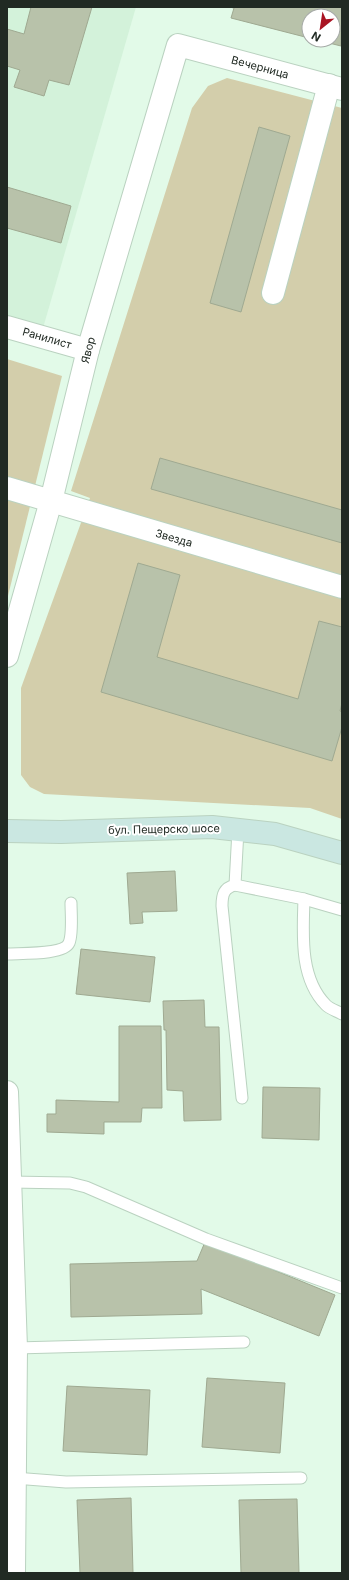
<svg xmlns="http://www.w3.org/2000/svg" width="349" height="1580" font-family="Inter,sans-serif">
	<rect width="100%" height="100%" fill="#e2fae8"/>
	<path fill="#d3f2da" d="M7 7H136L43 328 7 317Z"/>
	<g fill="#d3ceab">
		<path d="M227 78 342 108V819L310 808 44 794 30 787 21 775V688L90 498 71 491 192 108 208 86Z"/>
		<path d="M7 359 62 376 7 600Z"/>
	</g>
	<g fill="#b8c2aa" stroke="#9fa991">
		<path d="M31 7H92L69 85 49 80 44 96 14 87 20 70 7 66V29L24 34Z"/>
		<path d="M229 7H342L341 46 317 40H333V16H309V38L231 18 234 8Z"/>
		<path d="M259 127 290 136 241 312 210 303Z"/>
		<path d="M7 187 71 206 61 243 7 228Z"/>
		<path d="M160 458 342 510V543L151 489Z"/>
		<path d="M138 563 180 575 157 657 298 699 319 621 342 627V703L340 711 342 712V727L332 761 101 692Z"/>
		<path d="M175 871 177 911 142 912 143 923 130 924 127 873Z"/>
		<path d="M81 949 155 957 150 1002 76 994Z"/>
		<path d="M204 1000 205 1027H219L221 1120 184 1121 183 1091 167 1090 166 1030H164L163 1001Z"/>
		<path d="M119 1026H161L162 1108H142L141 1122H104V1134L47 1132V1114H56V1100L119 1102Z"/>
		<path d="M263 1087 320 1088 319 1140 262 1138Z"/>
		<path d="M205 1242 335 1295 319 1336 201 1289 202 1314 71 1317 70 1264 197 1261Z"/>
		<path d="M207 1378 285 1383 280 1453 202 1447Z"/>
		<path d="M67 1386 150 1390 147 1455 63 1451Z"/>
		<path d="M131 1498 133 1573H80L77 1500Z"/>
		<path d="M297 1499 299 1573H241L239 1500Z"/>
	</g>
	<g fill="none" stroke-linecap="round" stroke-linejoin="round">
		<g stroke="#bad2c0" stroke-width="13">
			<g id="lane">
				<path d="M238 830 235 885C224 888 222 894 222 906L242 1098"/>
				<path d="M235 885 304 899 342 910"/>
				<path d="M304 899C303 933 299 978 326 1005 330 1009 337 1011 342 1014"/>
				<path d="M7 954C20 953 64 955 69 943 73 934 71 913 71 903"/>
				<path d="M10 1182 70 1183 86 1187 206 1239 342 1288"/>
				<path d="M16 1348 244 1342"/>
				<path d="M14 1478 66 1482 301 1478"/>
			</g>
		</g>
		<g stroke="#bad2c0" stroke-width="24">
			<g id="street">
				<path d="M273 293 329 85"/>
				<path d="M7 327 88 350"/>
				<path d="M7 488 342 587"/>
				<path d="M7 656 51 501 88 350 178 45 342 89"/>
				<path d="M7 1092 16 1348 14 1573"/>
			</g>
		</g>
		<g stroke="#bad2c0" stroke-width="24">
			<path id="secondary" d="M7 831 61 832 212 827 275 834 342 853"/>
		</g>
		<use href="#lane" stroke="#fff" stroke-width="11"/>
		<use href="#street" stroke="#fff" stroke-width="22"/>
		<use href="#secondary" stroke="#cae7e1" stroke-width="22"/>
	</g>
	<g text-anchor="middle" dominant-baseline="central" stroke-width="4" stroke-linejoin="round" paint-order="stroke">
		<g font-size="11" fill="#212a23" stroke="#fff">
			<text transform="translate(260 67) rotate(15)">Вечерница</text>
			<text transform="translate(47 338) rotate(16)">Ранилист</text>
			<text transform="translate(88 350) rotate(-75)">Явор</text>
			<text transform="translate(174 538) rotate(16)">Звезда</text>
			<text transform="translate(164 829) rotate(-1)">бул. Пещерско шосе</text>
		</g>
	</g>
	<rect width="349" height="1580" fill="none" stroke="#212a23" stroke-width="16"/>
	<g transform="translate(321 28) rotate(210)"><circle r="19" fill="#ffffff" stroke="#a6aaa7"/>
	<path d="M0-3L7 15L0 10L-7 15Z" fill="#a91423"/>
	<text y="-6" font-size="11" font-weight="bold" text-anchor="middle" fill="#212a23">N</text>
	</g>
</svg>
